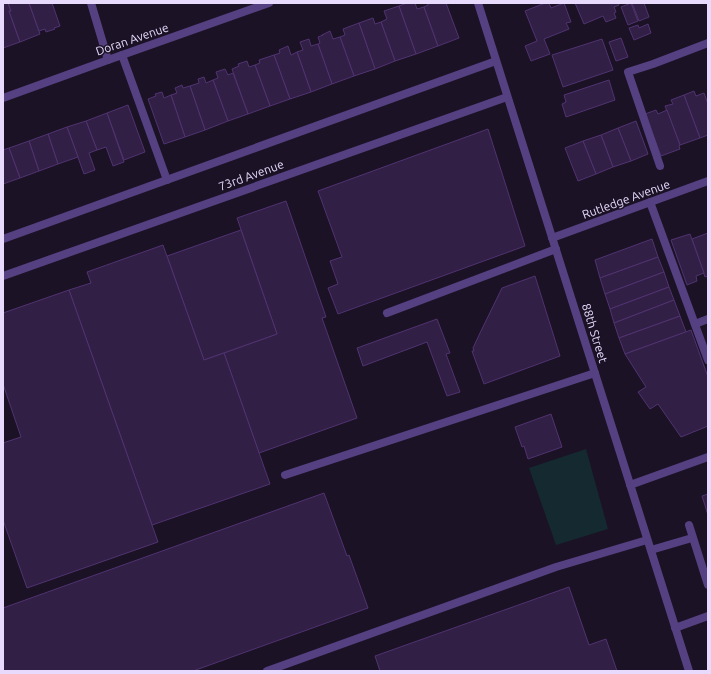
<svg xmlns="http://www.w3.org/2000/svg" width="711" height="674" font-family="Ubuntu,sans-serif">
	<rect width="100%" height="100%" fill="#1b1226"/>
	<path fill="#152930" d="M586 449 608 529 556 545 529 468Z"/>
	<g fill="#321f46" stroke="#503370">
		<path d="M3 3H8L11 11H9L20 42 3 48Z"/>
		<path d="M8 3H29L40 34 20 42 9 11H11Z"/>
		<path d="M29 3H52L60 26 54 28 55 29 46 32 45 29 39 31Z"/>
		<path d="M407 3H415L417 9 424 7 438 46 416 54 399 6Z"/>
		<path d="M428 3H446L459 38 438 46 424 7 428 5Z"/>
		<path d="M545 3H549L551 8 564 3 571 22 566 23 569 29 544 39 550 54 531 61 525 46 537 41 525 11Z"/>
		<path d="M575 3H618L619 5 614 7 616 12 614 13 616 18 606 22 603 16 584 24Z"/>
		<path d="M631 3 638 21 628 25 621 7Z"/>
		<path d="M632 3H644L649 17 639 21Z"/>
		<path d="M399 6 416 54 395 61 381 22 387 19 384 11Z"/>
		<path d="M373 18 375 24 381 22 395 61 375 69 359 23Z"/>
		<path d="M359 23 375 69 354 76 340 37 345 35 343 29Z"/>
		<path d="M648 24 651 33 634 40 629 28 638 25 639 28Z"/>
		<path d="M330 31 333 39 340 37 354 76 332 84 318 44 320 43 318 37 323 35H322Z"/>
		<path d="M621 38 628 57 616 61 609 42Z"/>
		<path d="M309 39 311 46 318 44 332 84 311 92 297 52 303 50 300 42Z"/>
		<path d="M602 39 613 70 563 87 552 55Z"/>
		<path d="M288 46 291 55 297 52 311 92 290 99 274 55 280 53 279 50Z"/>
		<path d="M274 55 290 99 270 106 255 65 260 63 259 60Z"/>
		<path d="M247 61 249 67 255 65 270 106 248 114 232 69 239 66 238 64Z"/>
		<path d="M225 69 228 75 233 73 248 114 228 121 213 80 218 78 216 72Z"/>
		<path d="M204 77 206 83 213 80 228 121 205 130 190 86 199 83 198 79Z"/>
		<path d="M609 80 615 100 566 117 562 104 566 102 564 95Z"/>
		<path d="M182 85 183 88 190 86 205 130 185 137 171 95 177 93 175 88Z"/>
		<path d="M694 91 696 96 704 93 708 104V135L700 138 684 95Z"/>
		<path d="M162 92 164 98 171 95 185 137 164 144 148 99 156 96 155 94Z"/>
		<path d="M684 95 700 138 680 145 665 106 673 104 671 100Z"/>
		<path d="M128 105 145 152 124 160 107 113Z"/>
		<path d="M656 110 658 114 667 110 680 145 679 146 680 149 661 156 645 114Z"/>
		<path d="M107 113 124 162 113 166 106 147 97 150 86 121Z"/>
		<path d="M86 121 97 150 89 153 95 170 84 174 67 127Z"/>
		<path d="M636 121 648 154 631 161 618 128Z"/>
		<path d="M67 127 78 157 58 164 48 134Z"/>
		<path d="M618 128 631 161 613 167 601 135Z"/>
		<path d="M488 129 525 246 338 314 328 288 338 284 330 261 342 257 318 191Z"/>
		<path d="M48 134 58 164 39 171 29 141Z"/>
		<path d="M601 135 613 167 596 174 583 141Z"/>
		<path d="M29 141 39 171 20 178 9 148Z"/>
		<path d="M583 141 596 174 578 181 565 148Z"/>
		<path d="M9 148 20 178 3 184V150Z"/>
		<path d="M286 201 326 317 322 318 357 418 259 453 224 353 277 334 237 218Z"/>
		<path d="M241 230 277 334 204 360 167 256Z"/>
		<path d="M708 233V276L705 277 692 239Z"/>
		<path d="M690 234 704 273 696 276 697 281 687 285 671 240Z"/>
		<path d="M652 239 658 257 600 278 595 260Z"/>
		<path d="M163 245 204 360 224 353 270 484 152 525 69 290 91 283 87 272Z"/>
		<path d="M658 257 664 272 605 294 600 278Z"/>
		<path d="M664 272 669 287 610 309 605 294Z"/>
		<path d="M535 276 560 356 484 384 472 351H474L473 348 480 333 502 288Z"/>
		<path d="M669 287 674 300 614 323 610 309Z"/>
		<path d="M69 290 158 542 27 588 3 520V443L21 437 3 384V313Z"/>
		<path d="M674 300 680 316 619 338 614 323Z"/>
		<path d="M680 316 686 332 625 354 619 338Z"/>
		<path d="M437 319 450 353 446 354 460 392 447 396 427 342 363 366 357 348Z"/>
		<path d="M691 330 708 377V426L681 437 658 404 650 409 638 392 646 387 625 354Z"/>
		<path d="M551 414 562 447 528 459 524 446 522 447 515 427Z"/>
		<path d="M324 493 347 556 349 555 368 608 193 671H3V608Z"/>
		<path d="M708 494V515L702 496Z"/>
		<path d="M569 587 589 645 606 639 617 671H380L375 656Z"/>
	</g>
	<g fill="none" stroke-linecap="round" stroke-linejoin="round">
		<g stroke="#554082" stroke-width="8">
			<path d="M122 55 167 180"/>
			<path d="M660 166 628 72 653 64 708 43"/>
			<path d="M650 202 708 360"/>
			<path d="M3 239 496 61"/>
			<path d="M387 313 556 249"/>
			<path d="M695 324 708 319"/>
			<path d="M285 475 595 373"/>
			<path d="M689 525 708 585"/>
			<path d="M651 550 692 538"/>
			<path d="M675 628 708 616"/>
			<path d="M267 671 556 567 647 540"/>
		</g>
		<g stroke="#554082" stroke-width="8">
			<path d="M91 3 108 60"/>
			<path d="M478 3 689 671"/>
			<path d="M3 98 108 60 269 3"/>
			<path d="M552 238 708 181"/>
			<path d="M3 276 507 97"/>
			<path d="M630 485 708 457"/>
		</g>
	</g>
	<g text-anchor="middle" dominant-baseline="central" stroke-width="3" stroke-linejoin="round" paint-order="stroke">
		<g font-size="12" fill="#e7dafc" stroke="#1b1226">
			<text transform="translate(132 39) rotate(-19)">Doran Avenue</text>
			<text transform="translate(251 175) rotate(-20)">73rd Avenue</text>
			<text transform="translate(626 199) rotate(-20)">Rutledge Avenue</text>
			<text transform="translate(595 333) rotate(73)">88th Street</text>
		</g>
	</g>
	<rect width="711" height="674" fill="none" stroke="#e7dafc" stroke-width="8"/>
</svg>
